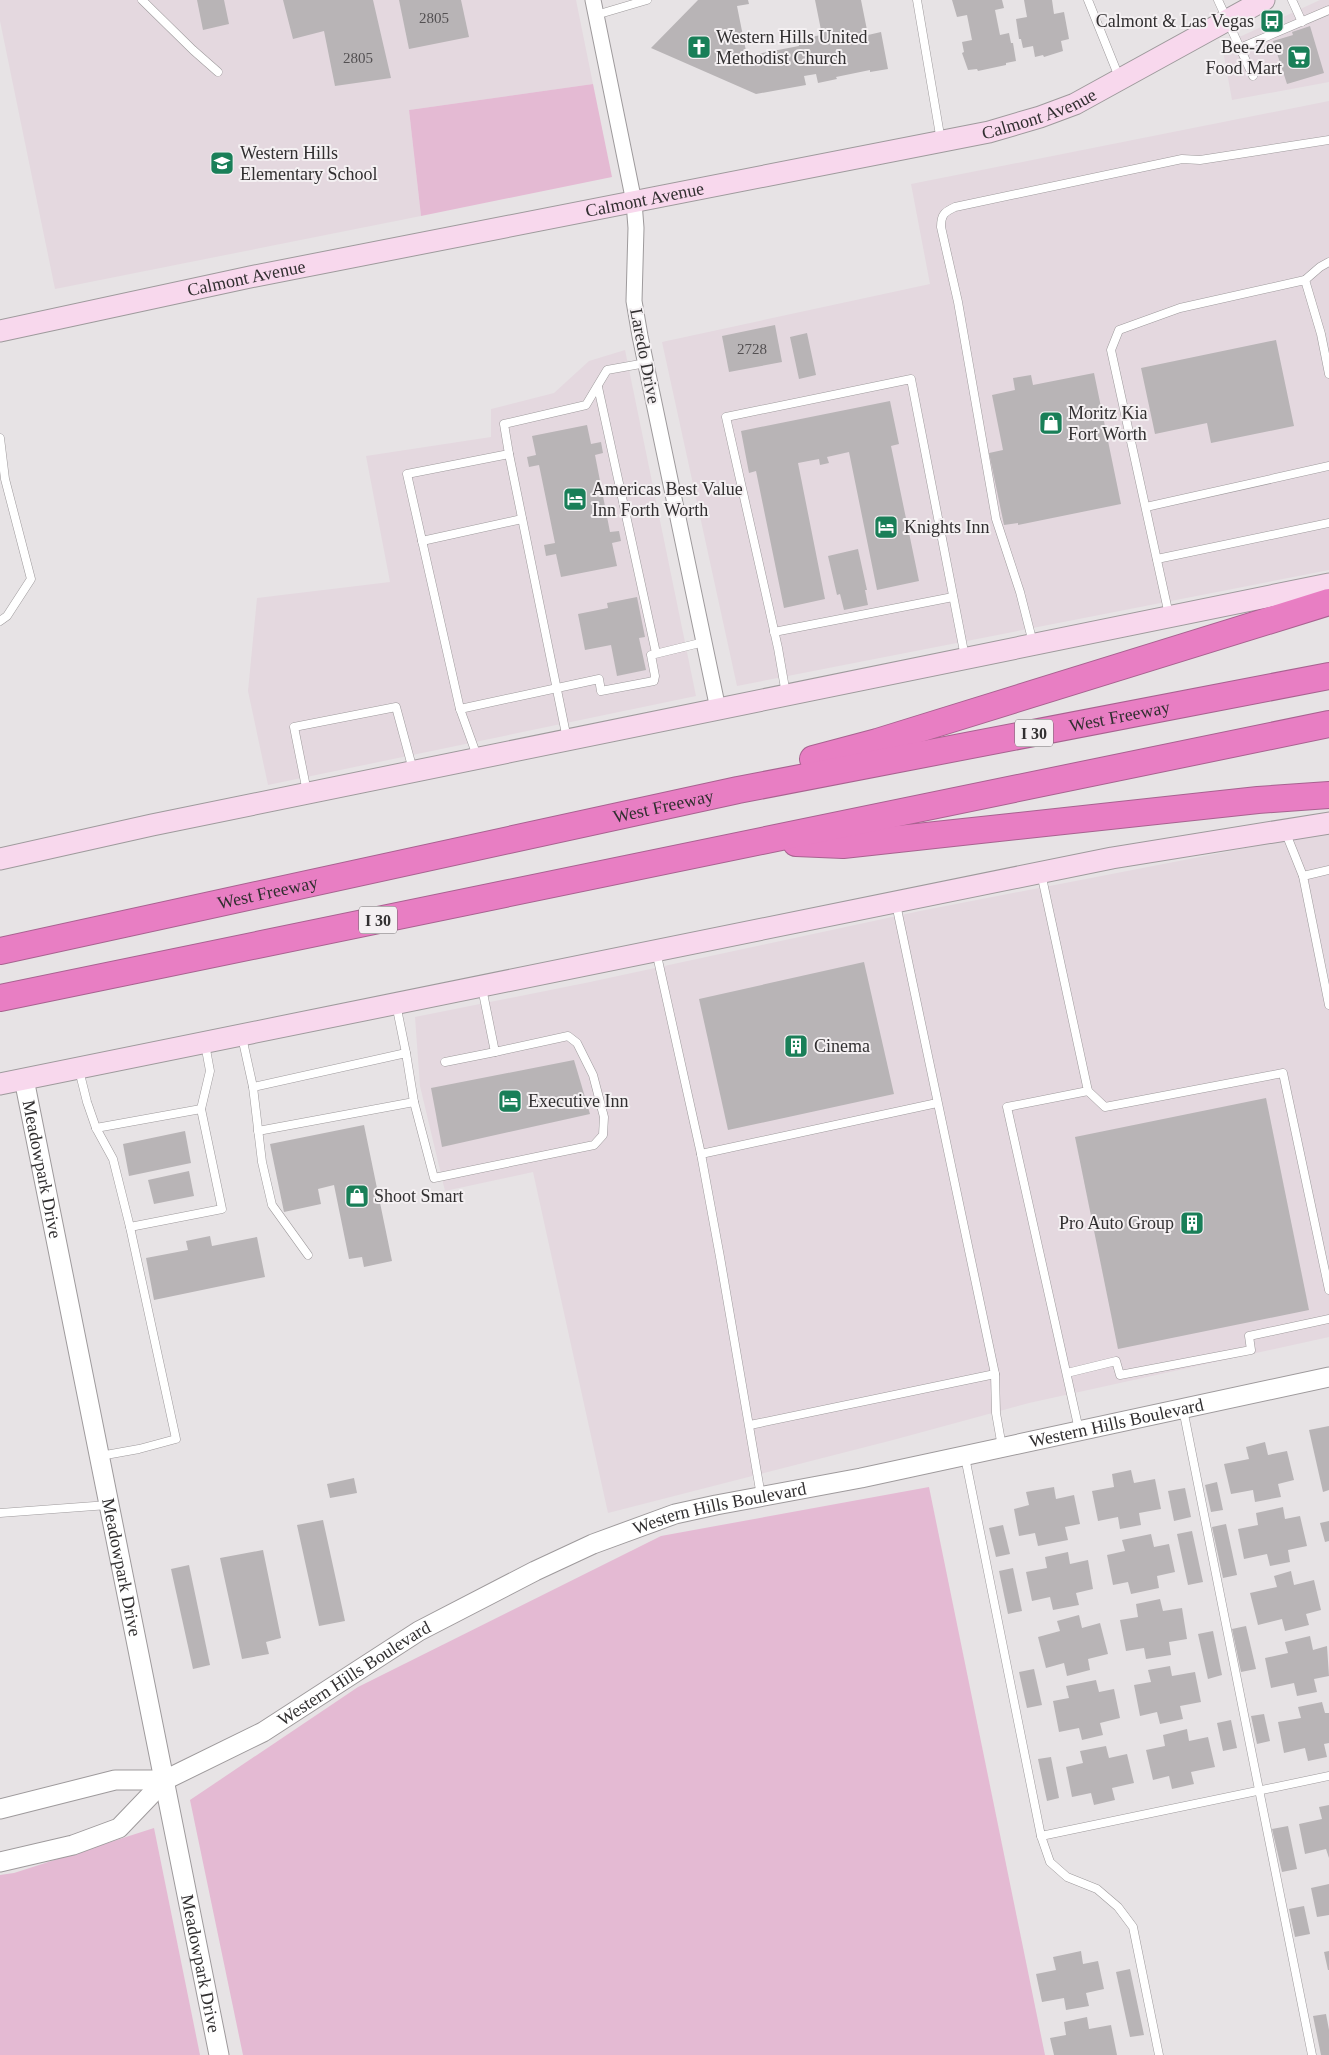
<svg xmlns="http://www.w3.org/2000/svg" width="1329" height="2055" font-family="Georgia,serif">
	<rect width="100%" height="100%" fill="#e7e3e5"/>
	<g fill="#e4d8df">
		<path d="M0 0H576L593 84 409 110 421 216 55 289 0 21Z"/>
		<path d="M1320 0H1329V82L1232 100 1222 45Z"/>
		<path d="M1329 101V570L737 686 662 342 930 284 911 184Z"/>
		<path d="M625 350 696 696 268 785 248 691 257 598 390 582 366 456 491 437V409L554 393 589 361Z"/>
		<path d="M1329 832V1337L1029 1403 893 1440 608 1513 533 1172 445 1191 420 1086 415 1017 590 982 920 911Z"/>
	</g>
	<g fill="#e4bad3">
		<path d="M593 84 612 177 421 216 409 110Z"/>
		<path d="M929 1487 1045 2055H243L190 1800 358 1687 661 1536Z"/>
		<path d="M154 1828 200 2055H0V1875L14 1873Z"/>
	</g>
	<g fill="#b8b4b6">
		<path d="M197 0H224L229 24 203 30Z"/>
		<path d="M283 0H373L391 78 335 86 324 31 293 39Z"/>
		<path d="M399 0H461L469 37 409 49Z"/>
		<path d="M698 0H748L749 4 737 6 747 56 799 46 798 39 822 35 815 0H861L868 35 881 32 888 69 870 72V70L836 77 837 79 818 83 816 74 804 76 806 85 756 94 651 48Z"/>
		<path d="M952 0H1002L1004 8 995 10 1000 35 1009 33 1011 43H1013L1016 61 1006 63V65L978 71 977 69 968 70 962 53 964 52 962 42 972 40 967 15 957 17Z"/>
		<path d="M1024 0H1052L1054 14 1064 12 1069 39 1061 41 1063 51 1044 57 1043 55 1035 57 1033 46 1023 48 1021 39H1019L1016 19 1027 17Z"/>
		<path d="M1310 26 1324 73 1287 84 1273 41 1293 35 1292 32Z"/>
		<path d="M775 325 782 362 729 372 722 336Z"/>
		<path d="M807 333 816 375 799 379 790 337Z"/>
		<path d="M1276 340 1294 426 1211 443 1207 423 1155 434 1141 368Z"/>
		<path d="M1094 373 1121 504 1018 525V523L1004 525 989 453 1003 450 992 395 1015 390 1013 378 1031 375 1033 385Z"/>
		<path d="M890 401 899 444 891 446 919 581 877 590 849 452 827 457 829 463 820 465 819 459 798 463 825 599 784 608 756 471 749 473 741 431Z"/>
		<path d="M587 425 591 444 601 442 603 453 595 455 610 532 619 531 621 541 612 543 617 566 561 577 556 554 546 556 544 545 555 543 539 465 529 467 527 457 536 455 532 436Z"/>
		<path d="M858 549 867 590H865L868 605 844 610 840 594 837 595 828 556Z"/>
		<path d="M637 597 645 637 639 638 646 670 617 676 611 645 585 650 578 614 608 608 607 603Z"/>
		<path d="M864 962 894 1094 728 1130 699 999Z"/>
		<path d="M574 1060 590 1114 442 1147 431 1088Z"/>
		<path d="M1266 1098 1309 1310 1118 1349 1075 1137Z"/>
		<path d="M364 1125 392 1261 364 1267 362 1257 349 1259 334 1185 318 1189 321 1204 284 1212 270 1144Z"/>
		<path d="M185 1131 191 1163 129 1176 123 1144Z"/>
		<path d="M189 1171 194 1196 154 1204 148 1180Z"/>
		<path d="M210 1236 212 1246 257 1237 265 1277 154 1300 146 1258 188 1250 186 1241Z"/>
		<path d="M1329 1426V1490L1323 1492 1309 1430Z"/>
		<path d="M1265 1442 1268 1455 1287 1451 1294 1480 1278 1484 1281 1497 1255 1502 1253 1490 1231 1494 1224 1464 1249 1459 1246 1447Z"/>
		<path d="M1131 1470 1134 1483 1155 1479 1161 1509 1139 1513 1141 1525 1120 1529 1118 1517 1098 1521 1092 1491 1114 1487 1112 1474Z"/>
		<path d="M354 1478 357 1493 330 1498 327 1484Z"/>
		<path d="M1217 1482 1223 1510 1211 1512 1205 1485Z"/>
		<path d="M1054 1487 1056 1499 1074 1495 1080 1524 1065 1527 1068 1540 1038 1546 1035 1533 1019 1536 1014 1509 1029 1505 1026 1492Z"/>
		<path d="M1185 1488 1191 1517 1174 1521 1168 1491Z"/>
		<path d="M1283 1507 1285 1519 1300 1516 1307 1546 1288 1550 1290 1562 1270 1566 1267 1554 1244 1559 1238 1529 1258 1525 1256 1513Z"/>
		<path d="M323 1520 345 1621 319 1626 297 1525Z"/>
		<path d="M1329 1521V1541L1325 1542 1320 1523Z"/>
		<path d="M1226 1524 1237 1575 1223 1578 1212 1527Z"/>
		<path d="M1003 1525 1010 1554 996 1557 989 1528Z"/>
		<path d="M1192 1531 1203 1582 1188 1585 1177 1534Z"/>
		<path d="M1151 1534 1154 1547 1169 1544 1175 1572 1157 1576 1159 1588 1131 1594 1128 1582 1113 1585 1107 1555 1125 1551 1122 1540Z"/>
		<path d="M263 1550 281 1638 266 1642 269 1654 242 1659 220 1558Z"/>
		<path d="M1068 1552 1070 1564 1088 1560 1093 1589 1076 1593 1079 1605 1053 1610 1050 1597 1032 1601 1026 1572 1047 1568 1045 1557Z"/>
		<path d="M189 1565 210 1665 193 1669 171 1569Z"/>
		<path d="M1013 1568 1022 1611 1008 1614 999 1571Z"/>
		<path d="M1291 1571 1294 1585 1314 1580 1321 1610 1306 1614 1309 1625 1285 1631 1282 1619 1258 1625 1250 1593 1277 1587 1274 1576Z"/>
		<path d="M1160 1599 1163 1611 1182 1608 1187 1639 1169 1642 1171 1655 1146 1659 1144 1648 1126 1651 1120 1620 1138 1617 1136 1604Z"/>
		<path d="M1079 1615 1082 1628 1100 1623 1108 1654 1088 1659 1090 1670 1067 1676 1064 1663 1046 1668 1038 1637 1060 1631 1057 1621Z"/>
		<path d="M1246 1626 1256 1669 1241 1672 1232 1629Z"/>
		<path d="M1213 1631 1222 1675 1208 1679 1198 1634Z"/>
		<path d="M1310 1636 1313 1650 1327 1646 1329 1676 1314 1679 1317 1692 1297 1696 1294 1683 1271 1688 1265 1658 1288 1653 1285 1642Z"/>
		<path d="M1170 1666 1172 1676 1195 1672 1201 1702 1180 1706 1183 1719 1160 1724 1157 1712 1140 1716 1134 1685 1151 1682 1148 1670Z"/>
		<path d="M1034 1669 1042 1705 1027 1708 1019 1672Z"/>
		<path d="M1096 1680 1099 1692 1114 1689 1120 1718 1100 1723 1103 1735 1082 1740 1079 1728 1059 1732 1053 1701 1069 1698 1066 1686Z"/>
		<path d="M1322 1702 1325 1713H1329V1743L1324 1744 1327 1757 1308 1761 1305 1748 1284 1753 1278 1722 1301 1718 1298 1707Z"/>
		<path d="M1264 1714 1270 1741 1257 1744 1251 1716Z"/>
		<path d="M1231 1720 1237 1748 1223 1751 1217 1723Z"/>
		<path d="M1187 1729 1189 1741 1208 1737 1215 1767 1191 1772 1194 1784 1172 1789 1169 1776 1153 1780 1146 1750 1165 1746 1163 1735Z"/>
		<path d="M1106 1746 1109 1758 1127 1754 1134 1783 1112 1788 1115 1800 1094 1805 1091 1793 1072 1797 1066 1767 1083 1763 1080 1751Z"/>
		<path d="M1051 1757 1059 1798 1047 1801 1038 1759Z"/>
		<path d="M1329 1805V1858L1326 1849 1305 1854 1299 1824 1322 1819 1319 1807Z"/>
		<path d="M1288 1826 1297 1869 1282 1872 1272 1829Z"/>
		<path d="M1329 1884V1915L1317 1917 1311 1888Z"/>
		<path d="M1304 1906 1310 1934 1295 1937 1289 1909Z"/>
		<path d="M1081 1951 1083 1964 1098 1961 1104 1989 1086 1993 1089 2006 1066 2010 1064 1998 1042 2002 1036 1974 1056 1970 1053 1957Z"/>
		<path d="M1329 1951V1970H1328L1324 1952Z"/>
		<path d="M1130 1969 1144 2035 1130 2037 1116 1972Z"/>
		<path d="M1326 2014 1329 2030V2055H1321L1313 2016Z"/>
		<path d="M1087 2017 1089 2029 1111 2025 1117 2055H1054L1050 2038 1066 2035 1064 2022Z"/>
	</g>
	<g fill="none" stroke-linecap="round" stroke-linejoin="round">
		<g stroke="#9e9a9c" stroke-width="9">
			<g id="service">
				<path d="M142 0 193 50 218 72"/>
				<path d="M917 0 941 141"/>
				<path d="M1088 0 1119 77"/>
				<path d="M1218 0 1240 48 1329 10"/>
				<path d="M1292 0 1302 22"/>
				<path d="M596 15 647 0"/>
				<path d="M1240 48 1253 76"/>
				<path d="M1305 280 1320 267 1329 262"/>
				<path d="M598 387 656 653"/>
				<path d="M0 438 5 479 31 579 7 616 0 621"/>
				<path d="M509 454 567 739"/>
				<path d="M1146 507 1329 466"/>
				<path d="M422 541 522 519"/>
				<path d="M1157 559 1329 523"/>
				<path d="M1169 615 1111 350 1119 330 1180 308 1305 280 1321 334 1329 374"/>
				<path d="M774 632 953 597"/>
				<path d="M1033 643 1020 592 996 519 958 302 941 227C941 215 944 212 955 207L1182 159 1200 160 1329 140"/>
				<path d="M786 694 778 648 726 417 911 379 965 657"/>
				<path d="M460 709 599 679 601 691 654 681 655 676 651 655 704 642"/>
				<path d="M477 756 460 709 407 474 509 454 504 424 586 405 607 370 646 363"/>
				<path d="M307 792 294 727 396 707 413 770"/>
				<path d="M1285 831 1303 876"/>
				<path d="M1329 870 1303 876 1329 1005"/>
				<path d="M1041 873 1088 1091 1007 1107 1079 1430"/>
				<path d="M896 904 995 1374 996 1413 1002 1447"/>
				<path d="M656 951 701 1154 720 1257 761 1496"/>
				<path d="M396 1004 406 1053"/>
				<path d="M242 1037 253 1087 262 1162 272 1205 308 1255"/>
				<path d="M445 1062 495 1052"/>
				<path d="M79 1070 87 1102 96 1128 113 1159 130 1227 222 1209 201 1109 210 1071 205 1044"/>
				<path d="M253 1087 406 1053 414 1102 258 1131"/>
				<path d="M1088 1091 1105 1107 1283 1073 1329 1290"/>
				<path d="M414 1102 434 1178 594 1145 603 1135 604 1117 593 1075 577 1043 568 1036 495 1052 482 988"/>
				<path d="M96 1128 201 1109"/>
				<path d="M701 1154 937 1103"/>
				<path d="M1067 1373 1116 1361 1120 1375 1251 1350 1249 1336 1329 1319"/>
				<path d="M1183 1409 1312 2055"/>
				<path d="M750 1425 995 1374"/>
				<path d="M100 1456 139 1449 176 1439 130 1227"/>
				<path d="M965 1457 1041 1836 1329 1776"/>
				<path d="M0 1513 108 1505"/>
				<path d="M1041 1836 1050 1862 1067 1877 1097 1889 1118 1907 1133 1927 1159 2055"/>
			</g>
		</g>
		<g stroke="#9e9a9c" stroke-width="17">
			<path id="minor" d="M593 0 634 202 636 228 634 301 640 336 718 709"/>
		</g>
		<g stroke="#9e9a9c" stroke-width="21">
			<g id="tertiary">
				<path id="s1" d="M24 1079 219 2055"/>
				<path d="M0 1809 115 1780H165"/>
				<path id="s2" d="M0 1862 73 1845 119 1828 165 1780 263 1732 419 1631 535 1571 593 1544 675 1514 716 1505 861 1478 1329 1377"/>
			</g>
		</g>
		<g stroke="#9e9a9c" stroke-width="23">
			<g id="secondary">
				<path id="s3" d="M0 331 250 277 989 132 1040 117 1075 104 1264 0"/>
				<path d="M0 859 152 825 1329 584"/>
				<path d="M0 1084 1112 858 1329 823"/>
			</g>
		</g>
		<g stroke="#a86290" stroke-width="28">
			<g id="motorway">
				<path d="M813 759 877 742 1329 602"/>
				<path d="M796 843 843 845 1258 800 1329 795"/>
				<path id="s4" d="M0 951 738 790 1329 676"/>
				<path d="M0 998 1329 724"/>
			</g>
		</g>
		<use href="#service" stroke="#fff" stroke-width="8"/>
		<use href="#minor" stroke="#fff" stroke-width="15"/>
		<use href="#tertiary" stroke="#fff" stroke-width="19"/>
		<use href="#secondary" stroke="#f8d8ed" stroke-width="21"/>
		<use href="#motorway" stroke="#e87ec3" stroke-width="26"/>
	</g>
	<defs>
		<g id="bus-square" transform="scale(1.25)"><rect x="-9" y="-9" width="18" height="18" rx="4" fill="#197f58" stroke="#f4f0f2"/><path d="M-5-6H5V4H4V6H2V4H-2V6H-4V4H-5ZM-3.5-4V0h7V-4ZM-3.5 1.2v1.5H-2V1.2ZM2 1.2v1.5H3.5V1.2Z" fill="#fff"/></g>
		<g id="church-square" transform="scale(1.25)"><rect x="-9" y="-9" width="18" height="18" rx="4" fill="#197f58" stroke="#f4f0f2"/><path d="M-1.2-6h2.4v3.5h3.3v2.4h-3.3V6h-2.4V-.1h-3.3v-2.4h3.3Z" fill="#fff"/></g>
		<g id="supermarket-square" transform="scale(1.25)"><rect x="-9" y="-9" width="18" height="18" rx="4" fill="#197f58" stroke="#f4f0f2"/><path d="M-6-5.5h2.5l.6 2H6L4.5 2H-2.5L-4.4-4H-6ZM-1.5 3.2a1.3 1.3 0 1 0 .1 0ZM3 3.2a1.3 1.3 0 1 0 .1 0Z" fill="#fff"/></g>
		<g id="school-square" transform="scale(1.25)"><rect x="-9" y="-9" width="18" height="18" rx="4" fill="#197f58" stroke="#f4f0f2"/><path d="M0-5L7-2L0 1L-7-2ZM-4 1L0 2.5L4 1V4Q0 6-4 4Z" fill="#fff"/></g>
		<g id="shop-square" transform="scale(1.25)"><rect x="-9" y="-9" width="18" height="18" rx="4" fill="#197f58" stroke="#f4f0f2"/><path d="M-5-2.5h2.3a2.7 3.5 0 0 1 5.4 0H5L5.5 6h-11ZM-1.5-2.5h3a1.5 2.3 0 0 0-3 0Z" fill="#fff"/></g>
		<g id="hotel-square" transform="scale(1.25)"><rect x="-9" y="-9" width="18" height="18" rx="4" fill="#197f58" stroke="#f4f0f2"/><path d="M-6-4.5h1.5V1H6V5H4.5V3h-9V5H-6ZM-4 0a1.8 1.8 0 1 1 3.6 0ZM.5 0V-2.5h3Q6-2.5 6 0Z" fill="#fff"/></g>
		<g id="building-square" transform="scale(1.25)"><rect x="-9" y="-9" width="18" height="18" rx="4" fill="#197f58" stroke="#f4f0f2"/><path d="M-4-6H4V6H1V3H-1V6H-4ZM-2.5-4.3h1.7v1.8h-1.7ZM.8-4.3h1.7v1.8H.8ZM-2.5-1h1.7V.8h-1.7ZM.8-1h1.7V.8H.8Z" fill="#fff"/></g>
	</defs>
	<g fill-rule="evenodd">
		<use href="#bus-square" x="1272" y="21"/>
		<use href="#church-square" x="699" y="47"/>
		<use href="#supermarket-square" x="1299" y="57"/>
		<use href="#school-square" x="222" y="163"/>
		<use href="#shop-square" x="1051" y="423"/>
		<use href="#hotel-square" x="575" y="499"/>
		<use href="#hotel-square" x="886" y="527"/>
		<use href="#building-square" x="796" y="1046"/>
		<use href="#hotel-square" x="510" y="1101"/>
		<use href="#shop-square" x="357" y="1196"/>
		<use href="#building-square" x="1192" y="1223"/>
	</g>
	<g text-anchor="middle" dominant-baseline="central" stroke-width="4" stroke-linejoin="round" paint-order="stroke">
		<g font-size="15" fill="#535052">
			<text x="434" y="18">2805</text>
			<text x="358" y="58">2805</text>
			<text x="752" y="349">2728</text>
		</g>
		<g fill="#f4f0f2" stroke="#6c696a" stroke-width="1">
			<rect x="1015" y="719.5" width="38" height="27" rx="4"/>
			<rect x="359" y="906.5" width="38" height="27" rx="4"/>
		</g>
		<g font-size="16" font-weight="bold" fill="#312f30">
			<text x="1034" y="733">I 30</text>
			<text x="378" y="920">I 30</text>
		</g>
		<g font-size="18" fill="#312f30" stroke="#f4f0f2" text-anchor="start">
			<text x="1254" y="21" text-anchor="end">Calmont &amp; Las Vegas</text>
			<text x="716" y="37">Western Hills United<tspan x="716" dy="21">Methodist Church</tspan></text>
			<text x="1282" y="47" text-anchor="end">Bee-Zee<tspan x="1282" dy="21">Food Mart</tspan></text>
			<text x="240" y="153">Western Hills<tspan x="240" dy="21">Elementary School</tspan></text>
			<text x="1068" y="413">Moritz Kia<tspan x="1068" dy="21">Fort Worth</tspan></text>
			<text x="592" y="489">Americas Best Value<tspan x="592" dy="21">Inn Forth Worth</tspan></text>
			<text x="904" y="527">Knights Inn</text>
			<text x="814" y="1046">Cinema</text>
			<text x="528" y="1101">Executive Inn</text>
			<text x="374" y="1196">Shoot Smart</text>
			<text x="1174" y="1223" text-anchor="end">Pro Auto Group</text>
		</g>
		<g font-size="18" fill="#312f30" stroke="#f4f0f2">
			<text stroke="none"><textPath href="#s3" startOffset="1062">Calmont Avenue</textPath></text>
			<text stroke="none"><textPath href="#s3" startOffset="658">Calmont Avenue</textPath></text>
			<text stroke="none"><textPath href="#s3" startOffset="252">Calmont Avenue</textPath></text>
			<text transform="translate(645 356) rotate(79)">Laredo Drive</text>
			<text stroke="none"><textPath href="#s4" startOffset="1144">West Freeway</textPath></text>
			<text stroke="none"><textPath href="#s4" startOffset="679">West Freeway</textPath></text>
			<text stroke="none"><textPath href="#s4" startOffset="274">West Freeway</textPath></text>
			<text stroke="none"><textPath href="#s1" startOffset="92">Meadowpark Drive</textPath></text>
			<text stroke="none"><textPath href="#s2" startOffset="1218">Western Hills Boulevard</textPath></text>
			<text stroke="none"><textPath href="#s2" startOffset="812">Western Hills Boulevard</textPath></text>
			<text stroke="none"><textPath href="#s1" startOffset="498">Meadowpark Drive</textPath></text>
			<text stroke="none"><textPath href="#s2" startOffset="408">Western Hills Boulevard</textPath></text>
			<text stroke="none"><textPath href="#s1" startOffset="902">Meadowpark Drive</textPath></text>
		</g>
	</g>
</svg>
